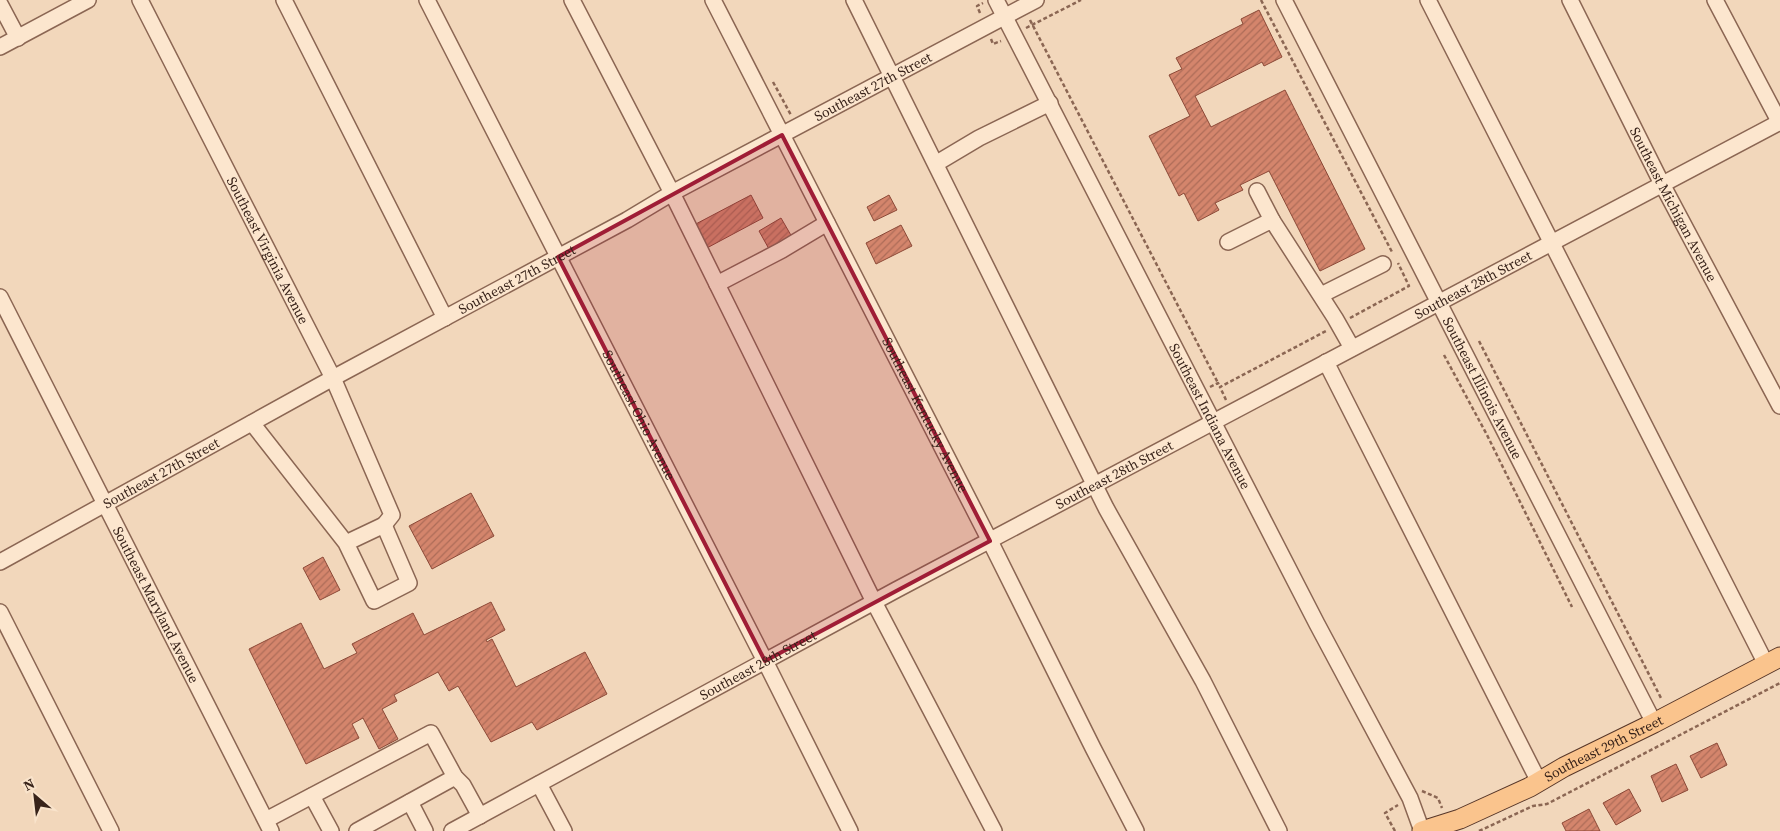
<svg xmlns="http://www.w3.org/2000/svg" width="1780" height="831" font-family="'Source Serif 4',serif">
	<defs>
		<pattern id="building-hatch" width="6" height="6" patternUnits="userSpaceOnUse" patternTransform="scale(1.25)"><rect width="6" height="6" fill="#d4856c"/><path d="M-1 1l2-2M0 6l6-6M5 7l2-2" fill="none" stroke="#ad6c58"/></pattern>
	</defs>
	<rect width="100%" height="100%" fill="#f2d7bb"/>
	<g fill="url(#building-hatch)" stroke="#8c4937">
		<path d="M1259 10 1282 57 1264 66 1262 62 1195 96 1211 127 1285 90 1365 249 1320 271 1269 171 1240 185 1243 190 1215 203 1219 210 1198 221 1184 193 1179 196 1149 136 1190 116 1169 75 1182 69 1176 58 1243 24 1241 19Z"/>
		<path d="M751 195 763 218 705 249 692 226Z"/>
		<path d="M889 195 897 210 874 221 867 207Z"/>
		<path d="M781 218 792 237 769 249 759 231Z"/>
		<path d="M901 225 912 246 876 264 866 243Z"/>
		<path d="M471 493 494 536 432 569 409 526Z"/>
		<path d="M323 557 340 590 320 600 303 568Z"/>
		<path d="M491 602 505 630 486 640 487 642 492 639 516 687 585 652 607 694 537 730 532 722 491 742 458 686 449 691 438 672 394 695 397 701 382 709 398 739 379 749 363 718 352 724 359 738 306 764 249 649 301 623 324 669 357 653 352 644 413 613 424 635Z"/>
		<path d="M1717 743 1727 765 1701 778 1690 756Z"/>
		<path d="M1676 764 1688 790 1662 802 1651 776Z"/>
		<path d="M1629 789 1641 811 1616 825 1603 803Z"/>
		<path d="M1589 809 1600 831H1566L1562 823Z"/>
	</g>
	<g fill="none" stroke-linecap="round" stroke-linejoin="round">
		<g stroke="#8b6653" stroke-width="18">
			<g id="minor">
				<path id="s1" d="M140 0 333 378 392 515 384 525"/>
				<path d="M284 0 445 318"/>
				<path id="s2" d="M427 0 765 661 850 831"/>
				<path d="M572 0 672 193 874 602 994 831"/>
				<path id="s3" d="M713 0 990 541 1093 748 1136 831"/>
				<path d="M854 0 1106 508 1203 681 1279 831"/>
				<path id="s4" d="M996 0 1317 624 1410 798 1422 831"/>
				<path id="s5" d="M1284 0 1654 723"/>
				<path d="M1428 0 1766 664"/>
				<path id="s6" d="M1570 0 1662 184 1780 406"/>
				<path d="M1715 0 1780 123"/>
				<path d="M0 4 18 38"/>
				<path d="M0 47 88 0"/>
				<path d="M937 163 979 138 1050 103"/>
				<path d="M1257 191 1272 220"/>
				<path d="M1228 242 1272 220 1335 318 1352 348"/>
				<path d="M717 284 782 250 827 223"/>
				<path d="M1321 295 1383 264"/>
				<path id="s7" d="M0 297 271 831"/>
				<path d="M1326 362 1539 782"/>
				<path d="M252 423 346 543 374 601 409 583 384 525 346 543"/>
				<path id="s8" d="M0 562 333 378 627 220 672 193 1036 0"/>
				<path d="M0 612 111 831"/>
				<path d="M539 784 564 831"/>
				<path d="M312 796 331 831"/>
				<path d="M410 802 425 831"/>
				<path d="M266 820 431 733 455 777 463 785 480 816"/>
				<path d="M357 831 455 777"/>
				<path id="s9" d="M452 831 896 590 1780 122"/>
			</g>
		</g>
		<g stroke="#573628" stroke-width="21">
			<g id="major">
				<path id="s10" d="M1422 831 1460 819 1530 787 1564 767 1654 723 1780 657"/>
			</g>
		</g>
		<g stroke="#8b6653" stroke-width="2.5" stroke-dasharray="4 2.5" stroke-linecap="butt">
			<path d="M1261 0 1392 252"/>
			<path d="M980 13 977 6 983 3"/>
			<path d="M1030 20 1218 383"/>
			<path d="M1026 28 1081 0"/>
			<path d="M991 39 993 44 1001 41"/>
			<path d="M773 82 791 115"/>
			<path d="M1350 318 1409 286 1398 263"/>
			<path d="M1479 341 1662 700"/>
			<path d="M1444 355 1487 435 1572 607"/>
			<path d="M1210 387 1218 383 1220 387"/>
			<path d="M1226 400 1220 387 1326 331"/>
			<path d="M1422 791 1438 798 1442 808"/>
			<path d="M1395 831 1385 813 1398 805"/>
			<path d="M1479 831 1533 806 1547 804 1780 683"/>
		</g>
		<use href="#minor" stroke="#fce6ce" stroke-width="15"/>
		<use href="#major" stroke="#fac48d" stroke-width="19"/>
	</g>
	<path fill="#9f1d36" fill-opacity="0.2" stroke="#9f1d36" stroke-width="4" stroke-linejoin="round" d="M782 135 990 541 765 661 558 257Z"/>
	<g text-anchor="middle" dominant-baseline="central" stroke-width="4" stroke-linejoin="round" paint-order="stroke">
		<g font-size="14" fill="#38231a" stroke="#f9e3cb">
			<text stroke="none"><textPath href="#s8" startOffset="994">Southeast 27th Street</textPath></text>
			<text stroke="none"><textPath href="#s6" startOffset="229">Southeast Michigan Avenue</textPath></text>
			<text stroke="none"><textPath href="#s1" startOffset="281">Southeast Virginia Avenue</textPath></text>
			<text stroke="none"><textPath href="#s8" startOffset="589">Southeast 27th Street</textPath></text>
			<text stroke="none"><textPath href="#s9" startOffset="1158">Southeast 28th Street</textPath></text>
			<text stroke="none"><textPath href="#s5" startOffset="436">Southeast Illinois Avenue</textPath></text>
			<text stroke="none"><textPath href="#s2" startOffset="466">Southeast Ohio Avenue</textPath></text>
			<text stroke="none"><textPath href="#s3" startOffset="466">Southeast Kentucky Avenue</textPath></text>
			<text stroke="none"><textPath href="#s4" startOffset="468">Southeast Indiana Avenue</textPath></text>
			<text stroke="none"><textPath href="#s8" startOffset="184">Southeast 27th Street</textPath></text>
			<text stroke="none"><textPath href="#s9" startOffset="752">Southeast 28th Street</textPath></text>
			<text stroke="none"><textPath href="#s7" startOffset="345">Southeast Maryland Avenue</textPath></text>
			<text stroke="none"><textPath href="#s9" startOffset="348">Southeast 28th Street</textPath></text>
			<text stroke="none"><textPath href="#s10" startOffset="200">Southeast 29th Street</textPath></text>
		</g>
	</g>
	<g transform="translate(35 796) rotate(332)" stroke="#f9e3cb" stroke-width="4" paint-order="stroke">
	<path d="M0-4L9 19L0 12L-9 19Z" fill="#38231a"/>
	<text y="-8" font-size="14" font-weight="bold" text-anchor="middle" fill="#38231a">N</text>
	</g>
</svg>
